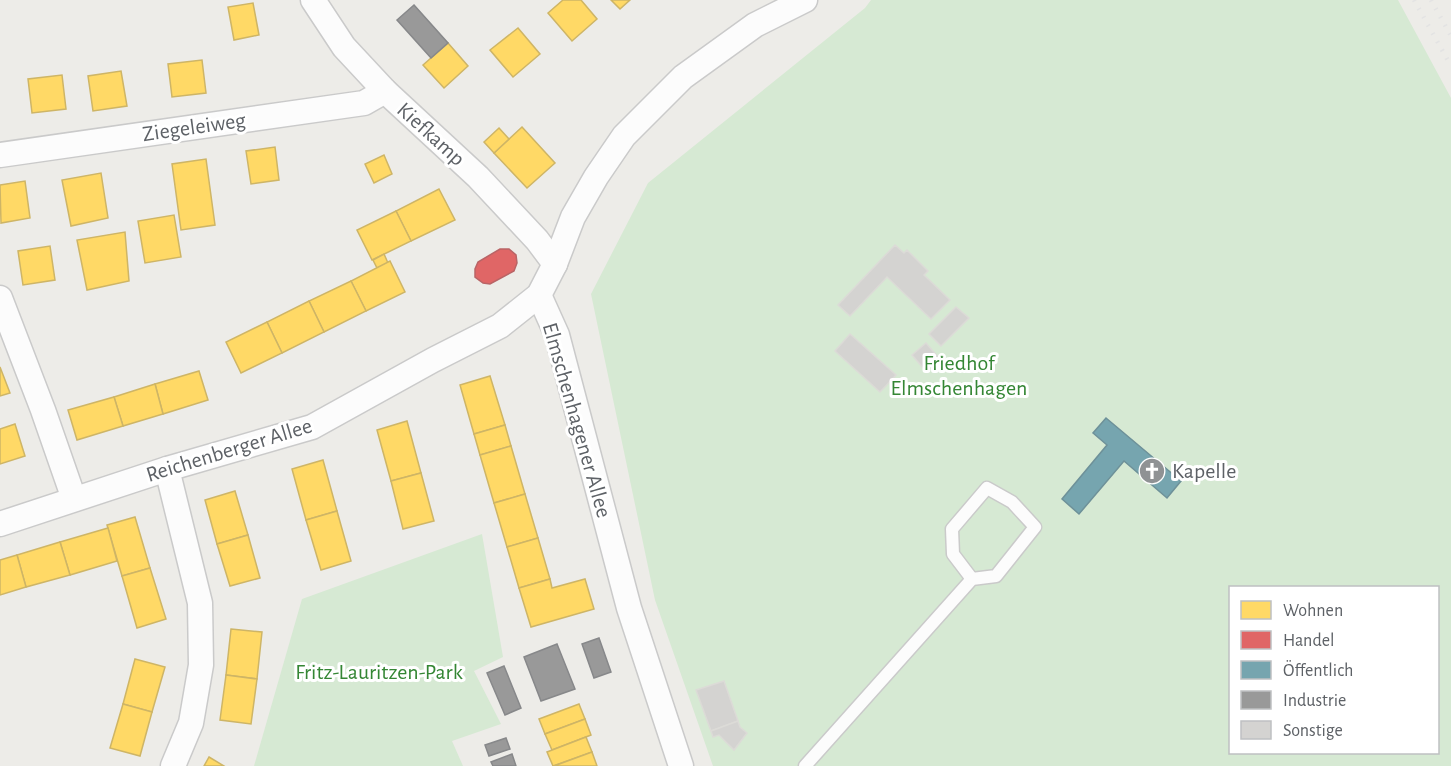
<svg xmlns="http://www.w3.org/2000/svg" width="1451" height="766" font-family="'Alegreya Sans',sans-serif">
	<rect width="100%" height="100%" fill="#edece8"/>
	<g fill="#d6e9d3" fill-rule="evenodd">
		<path d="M871 0H1398L1451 98V766H713L655 600 591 294 648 183 865 8ZM1230 588H1438V752H1230Z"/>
		<path d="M482 534 503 657 474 671 501 724 452 741 463 766H254L302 599Z"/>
	</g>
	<g fill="#ffd966" stroke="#ceb566" stroke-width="1.5">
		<path d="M563 0H581L597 19 572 41 548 13Z"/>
		<path d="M611 0H630L620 9Z"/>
		<path d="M253 3 259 35 234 40 228 7Z"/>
		<path d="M518 28 540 54 513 77 490 50Z"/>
		<path d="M448 43 468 66 444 88 423 65Z"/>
		<path d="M202 60 206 93 172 97 168 64Z"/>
		<path d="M121 71 127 106 93 111 88 76Z"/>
		<path d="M62 75 66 109 32 113 28 79Z"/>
		<path d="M522 127 555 163 527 188 494 153Z"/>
		<path d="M499 128 509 139 494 153 484 142Z"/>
		<path d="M275 147 279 180 251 184 246 151Z"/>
		<path d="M384 155 392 174 374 183 365 164Z"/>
		<path d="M206 159 215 225 181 230 172 164Z"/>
		<path d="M101 173 108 218 71 226 62 180Z"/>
		<path d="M25 181 30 218 1 223 0 185Z"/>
		<path d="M439 189 455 220 411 241 396 211Z"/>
		<path d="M396 211 411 241 372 260 357 230Z"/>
		<path d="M174 215 181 257 145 263 138 221Z"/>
		<path d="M125 232 129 281 87 290 77 240Z"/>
		<path d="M50 246 55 280 23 285 18 251Z"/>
		<path d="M384 254 388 263 377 268 373 260Z"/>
		<path d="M390 261 405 292 366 311 351 281Z"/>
		<path d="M351 281 366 311 324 332 309 301Z"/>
		<path d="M309 301 324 332 282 353 267 322Z"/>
		<path d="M267 322 282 353 241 373 226 342Z"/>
		<path d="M0 367 10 393 0 396Z"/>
		<path d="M199 371 208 400 163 414 155 384Z"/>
		<path d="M490 376 505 425 474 434 460 385Z"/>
		<path d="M155 384 163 414 123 426 114 397Z"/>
		<path d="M114 397 123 426 77 440 68 410Z"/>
		<path d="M407 421 421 473 391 481 377 430Z"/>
		<path d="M15 424 25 456 0 464V429Z"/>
		<path d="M505 425 511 446 480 455 474 434Z"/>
		<path d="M511 446 525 494 494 503 480 455Z"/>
		<path d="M323 460 337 511 306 520 292 469Z"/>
		<path d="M421 473 434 521 403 529 391 481Z"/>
		<path d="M235 491 248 535 217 544 205 500Z"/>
		<path d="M525 494 538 538 507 547 494 503Z"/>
		<path d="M337 511 351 561 321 570 306 520Z"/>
		<path d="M135 517 150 568 122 576 107 525Z"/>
		<path d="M108 528 117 561 70 575 60 542Z"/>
		<path d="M248 535 260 578 230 586 217 544Z"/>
		<path d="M538 538 550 579 519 588 507 547Z"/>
		<path d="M60 542 70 575 26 587 17 555Z"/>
		<path d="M17 555 26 587 0 595V560Z"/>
		<path d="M150 568 166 619 137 628 122 576Z"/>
		<path d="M550 579 552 588 585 579 594 609 531 627 519 588Z"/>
		<path d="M231 629 262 632 257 679 226 675Z"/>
		<path d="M135 659 165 667 152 712 123 704Z"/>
		<path d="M226 675 257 679 251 724 220 720Z"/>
		<path d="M123 704 152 712 140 756 110 748Z"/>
		<path d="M579 704 585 719 545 734 539 719Z"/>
		<path d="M585 719 591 735 552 750 545 734Z"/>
		<path d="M586 737 592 752 553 766 547 752Z"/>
		<path d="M592 752 597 766H554Z"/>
		<path d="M209 757 224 766H204Z"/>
	</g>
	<path fill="#e06666" stroke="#b96466" stroke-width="1.5" d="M500 249H509L516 255 517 263 514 271 490 284 483 283 475 277V269L478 262Z"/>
	<path fill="#76a5af" stroke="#6e9199" stroke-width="1.5" d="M1106 418 1181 481 1167 498 1124 461 1079 514 1062 499 1107 445 1093 433Z"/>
	<g fill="#999" stroke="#87888a" stroke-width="1.5">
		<path d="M414 5 448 43 431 58 397 20Z"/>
		<path d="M599 638 611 672 594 678 582 644Z"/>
		<path d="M557 644 575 689 541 701 524 657Z"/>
		<path d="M504 666 521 708 505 715 487 673Z"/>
		<path d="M506 738 510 749 489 756 485 745Z"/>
		<path d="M512 754 516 766H493L491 762Z"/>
	</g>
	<g fill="#d4d3d1" stroke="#dcdbd7" stroke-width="1.5">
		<path d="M895 245 904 253 907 250 928 271 924 275 950 300 931 319 887 277 850 316 838 305Z"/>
		<path d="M956 307 969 318 941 346 929 334Z"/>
		<path d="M850 334 896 375 880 392 835 351Z"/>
		<path d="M926 343 938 357 924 369 912 355Z"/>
		<path d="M724 681 738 721 711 731 696 690Z"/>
		<path d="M738 721 740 727 747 733 734 750 719 735 713 737 711 731Z"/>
	</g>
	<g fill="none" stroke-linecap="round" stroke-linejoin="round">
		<g stroke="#cacaca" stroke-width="15">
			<path id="service" d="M805 766 972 579 996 576 1035 527 1012 502 987 488 952 529 953 554 972 579"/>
		</g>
		<g stroke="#cacaca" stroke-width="27">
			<g id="minor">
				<path d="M313 0 344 47 385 91 478 177 537 240 555 264"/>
				<path d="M0 155 364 103 385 91"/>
				<path d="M539 295 557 335 629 608 681 766"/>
				<path d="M0 298 43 410 74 499"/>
				<path d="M167 469 200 603 201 665 191 723 173 766"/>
				<path d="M0 524 167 469 312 427 433 360 500 326 539 295 555 264 573 217 596 177 624 136 683 77 755 25 805 0"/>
			</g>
		</g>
		<use href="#service" stroke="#fcfcfc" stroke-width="12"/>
		<use href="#minor" stroke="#fcfcfc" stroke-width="24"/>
		<g stroke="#e3e3e3" stroke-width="4.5" stroke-dasharray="1.5 8" stroke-linecap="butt">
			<path d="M1414 0 1451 66"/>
			<path d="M1431 0 1451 36"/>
		</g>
	</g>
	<defs>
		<g id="church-disc" transform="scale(1.35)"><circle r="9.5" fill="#8f9294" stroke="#fff"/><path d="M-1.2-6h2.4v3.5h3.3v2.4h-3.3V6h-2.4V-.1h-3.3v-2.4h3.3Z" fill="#fff"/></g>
	</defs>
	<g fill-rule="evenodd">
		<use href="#church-disc" x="1152" y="471"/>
	</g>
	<g text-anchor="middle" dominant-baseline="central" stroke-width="6" stroke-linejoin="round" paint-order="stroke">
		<g font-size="22" fill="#5d6166" stroke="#fff">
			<text transform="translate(194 127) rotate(-8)">Ziegeleiweg</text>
			<text transform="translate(431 134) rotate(42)">Kiefkamp</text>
			<text transform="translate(577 420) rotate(74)">Elmschenhagener Allee</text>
			<text transform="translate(229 450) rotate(-17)">Reichenberger Allee</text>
		</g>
		<g font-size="22" fill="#348634" stroke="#fff">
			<text x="959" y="363">Friedhof<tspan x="959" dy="25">Elmschenhagen</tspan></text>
			<text x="379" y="672">Fritz-Lauritzen-Park</text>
		</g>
		<g font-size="22" fill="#5d6166" stroke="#fff" text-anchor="start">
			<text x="1172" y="471">Kapelle</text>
		</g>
	</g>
	<rect x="1229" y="586" width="210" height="168" fill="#ffffff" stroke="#bec0c2" stroke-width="1.5"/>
	<rect x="1241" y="601" width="30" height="18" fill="#ffd966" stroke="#bec0c2" stroke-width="1.5"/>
	<text x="1283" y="616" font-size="18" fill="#5d6166">Wohnen</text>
	<rect x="1241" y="631" width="30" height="18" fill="#e06666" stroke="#bec0c2" stroke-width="1.5"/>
	<text x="1283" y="646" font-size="18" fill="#5d6166">Handel</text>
	<rect x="1241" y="661" width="30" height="18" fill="#76a5af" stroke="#bec0c2" stroke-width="1.5"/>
	<text x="1283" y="676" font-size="18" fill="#5d6166">Öffentlich</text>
	<rect x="1241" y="691" width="30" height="18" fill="#999999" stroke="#bec0c2" stroke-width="1.5"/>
	<text x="1283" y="706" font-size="18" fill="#5d6166">Industrie</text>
	<rect x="1241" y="721" width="30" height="18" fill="#d4d3d1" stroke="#bec0c2" stroke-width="1.5"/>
	<text x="1283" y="736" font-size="18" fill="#5d6166">Sonstige</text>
</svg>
